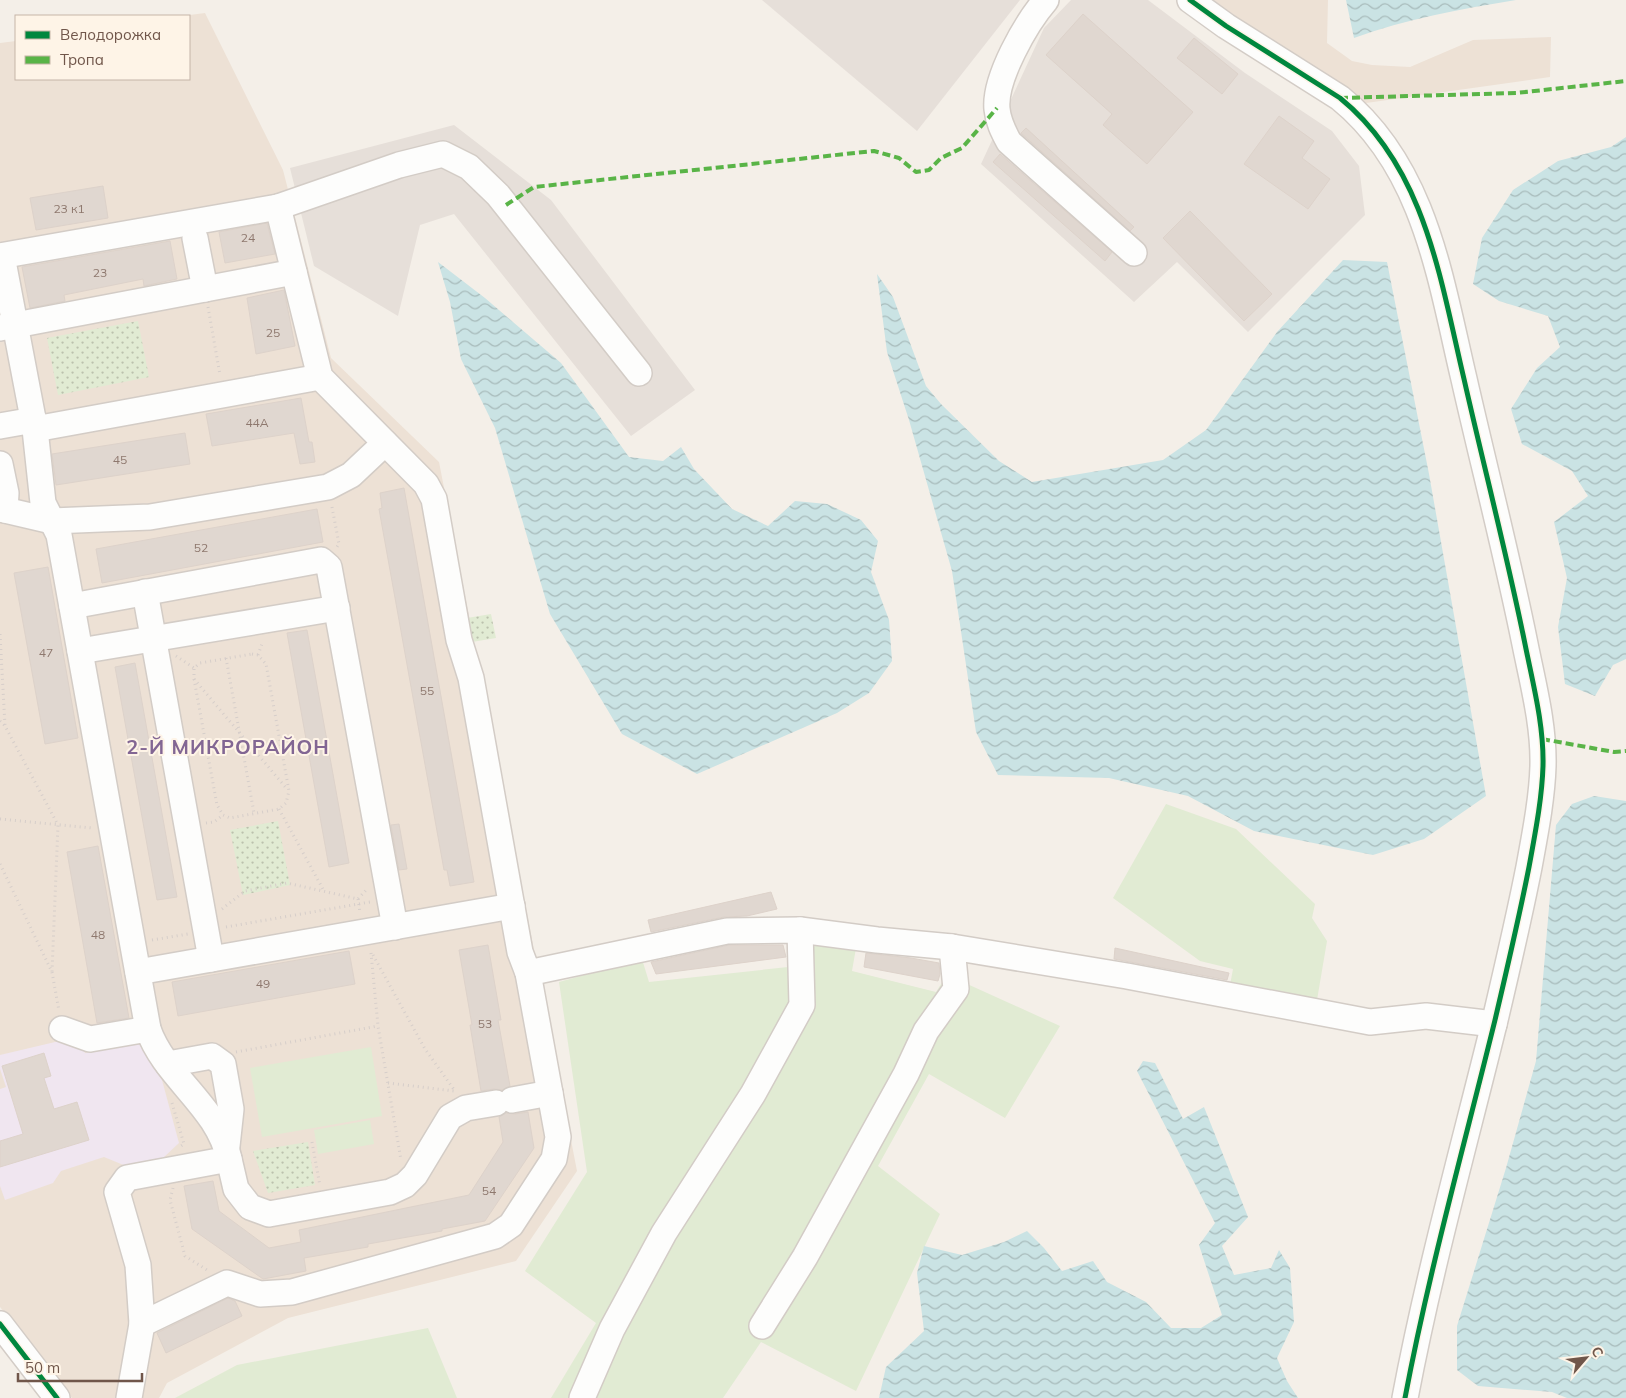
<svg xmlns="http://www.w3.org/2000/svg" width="1626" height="1398" font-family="Mulish,sans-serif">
	<defs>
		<pattern id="park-dots" width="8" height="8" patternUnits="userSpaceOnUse" patternTransform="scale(1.25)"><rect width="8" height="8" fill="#e1ebd3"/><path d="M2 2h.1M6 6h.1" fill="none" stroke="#bbc1ad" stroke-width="1.8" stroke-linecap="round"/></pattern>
		<pattern id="water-waves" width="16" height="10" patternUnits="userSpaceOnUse" patternTransform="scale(1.25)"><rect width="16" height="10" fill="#cae3e4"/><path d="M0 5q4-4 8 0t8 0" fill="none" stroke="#a8bbbb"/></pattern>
	</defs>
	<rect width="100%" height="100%" fill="#f4efe8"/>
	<g fill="#ede1d5">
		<path d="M1204 0H1328L1327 43 1352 61 1372 65 1410 67 1473 40 1551 37 1550 77 1359 104Z"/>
		<path d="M205 13 283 170 331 358 439 462 577 1171 516 1261 288 1318 167 1383 159 1398H72L0 1307V43L16 41V79H189V16H182Z"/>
	</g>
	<g fill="#e6dfd9">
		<path d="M762 0H1020L917 131Z"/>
		<path d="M1071 0H1148L1245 73 1332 131 1359 166 1365 215 1248 332 1177 262 1134 302 981 164 1044 28Z"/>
		<path d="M454 125 551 200 695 390 631 436 454 214 420 225 398 316 314 266 290 168Z"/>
	</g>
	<path fill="#f0e6f0" d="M72 1038 78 1041 85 1053 136 1039 162 1080 179 1143 162 1159 126 1166 104 1157 61 1171 53 1183 5 1200 0 1186V1089L6 1087 0 1069V1055Z"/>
	<g fill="url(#park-dots)">
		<path d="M138 321 149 377 58 395 47 338Z"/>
		<path d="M491 614 496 638 472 642 467 618Z"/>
		<path d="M278 821 290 885 243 895 230 830Z"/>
		<path d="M308 1142 315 1185 268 1193 253 1151Z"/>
	</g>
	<g fill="#e1ebd3">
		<path d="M1166 804 1236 829 1315 904 1312 918 1327 941 1317 1000 1230 985 1233 969 1200 961 1113 898Z"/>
		<path d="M810 943 856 948 852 971 936 992 943 981 965 983 1060 1026 1005 1118 929 1074 878 1166 940 1214 856 1391 761 1342 723 1398H551L596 1323 525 1271 587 1172 559 982 642 959 649 982 807 965Z"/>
		<path d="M371 1047 382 1116 262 1137 250 1068Z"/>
		<path d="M370 1120 374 1144 318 1154 314 1130Z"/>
		<path d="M428 1328 457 1398H175L237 1365Z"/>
	</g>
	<g fill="url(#water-waves)">
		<path d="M1346 0H1516C1461 9 1406 19 1354 38Z"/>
		<path d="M1626 137V659L1613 665 1595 696 1565 684 1558 627 1567 578 1554 522 1588 496 1572 471 1522 444 1511 409 1537 368 1560 347 1548 316 1499 301 1473 284 1482 238 1513 190 1558 161 1611 147Z"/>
		<path d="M1343 260 1387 262 1429 474 1486 796 1424 839 1373 855 1254 831 1188 796 1109 778 998 775 976 732 952 571 909 420 887 352 877 274 893 297 926 386 941 404 999 461 1032 482 1163 460 1206 430 1277 332Z"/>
		<path d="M438 262 485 298 561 363 629 457 663 461 681 447 694 469 732 509 768 526 795 501 827 504 861 520 878 541 871 572 889 620 892 661 869 693 837 713 697 774 622 734 550 614 495 428 461 359 450 302Z"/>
		<path d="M1594 796 1626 801V1398H1567L1552 1392 1478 1386 1457 1370V1326L1506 1168 1536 1061 1556 825 1572 804Z"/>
		<path d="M1143 1061 1155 1063 1183 1119 1204 1107 1248 1217 1222 1246 1234 1275 1271 1268 1279 1250 1290 1268 1294 1322 1277 1358 1287 1381 1298 1398H879L886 1367 924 1331 917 1273 924 1246 962 1255 1004 1242 1027 1231 1044 1248 1062 1271 1093 1261 1107 1282 1146 1302 1171 1328H1201L1222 1315 1199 1245 1215 1223 1137 1071Z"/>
	</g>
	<g fill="#e0d7d0" stroke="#ddd2ca">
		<path d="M1083 14 1193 112 1147 164 1103 125 1112 114 1046 55Z"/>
		<path d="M1194 38 1238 74 1222 94 1177 58Z"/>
		<path d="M1279 116 1314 141 1302 158 1330 179 1308 209 1244 164Z"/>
		<path d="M1026 128 1134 227 1130 231 1021 133Z"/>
		<path d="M1000 154 1112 252 1105 261 993 162Z"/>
		<path d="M103 186 108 218 36 230 30 198Z"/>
		<path d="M1190 211 1272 294 1244 321 1163 238Z"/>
		<path d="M267 223 275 254 225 263 219 232Z"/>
		<path d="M170 241 177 279 144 286 143 279 64 295 65 301 30 308 22 267Z"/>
		<path d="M284 290 295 346 256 354 247 298Z"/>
		<path d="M301 398 309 442H312L315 462 300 464 294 433 212 446 206 414Z"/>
		<path d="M185 433 190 464 56 485 52 454Z"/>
		<path d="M404 488 474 882 450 886 447 870H444L379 509 382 508 380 493Z"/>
		<path d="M317 509 323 542 102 583 96 549Z"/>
		<path d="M48 567 78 738 45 744 14 573Z"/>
		<path d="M307 630 349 863 329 867 287 633Z"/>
		<path d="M135 663 177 897 157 900 115 667Z"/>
		<path d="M399 824 407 869 399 870 391 825Z"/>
		<path d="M98 846 129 1018 97 1023 67 852Z"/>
		<path d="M771 892 777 909 747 916 724 917 651 932 648 920Z"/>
		<path d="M488 945 501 1020H498L510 1086 502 1090 494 1089 481 1091 470 1025H472L459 950Z"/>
		<path d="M729 945H783L786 957 656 974 651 962Z"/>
		<path d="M1115 948 1229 973 1227 980 1114 959Z"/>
		<path d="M349 951 355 984 178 1016 172 982Z"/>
		<path d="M866 953 911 958 939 963 940 974 938 981 864 967Z"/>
		<path d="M44 1053 51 1076 44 1078 54 1109 77 1102 89 1140 0 1167V1141L23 1134 2 1066Z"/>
		<path d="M528 1112 534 1148 485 1221 442 1229V1231L368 1244V1247L304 1258 306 1271 263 1279 192 1229 184 1186 213 1181 219 1211 269 1248 301 1242 299 1230 469 1195 503 1142 499 1117 506 1113 515 1114Z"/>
		<path d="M228 1298 235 1301 242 1316 166 1353 157 1333Z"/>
	</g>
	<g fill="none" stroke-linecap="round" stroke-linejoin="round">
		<g stroke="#d3ccc6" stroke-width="28">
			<g id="minor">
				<path d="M1046 0C1026 23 994 79 997 109 998 121 1003 131 1009 142L1134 253"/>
				<path d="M1190 0 1226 26 1340 98C1425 167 1440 278 1464 379 1484 467 1507 555 1525 644 1533 684 1544 725 1543 766 1542 799 1535 834 1529 867 1519 918 1507 969 1495 1020 1464 1146 1429 1271 1405 1398"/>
				<path d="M195 238 205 289"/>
				<path d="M0 256 278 207 399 165 443 154 469 167 498 195 639 373"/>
				<path d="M2 256 35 429 43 503 59 535 148 1029C165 1078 219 1107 229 1159L127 1178 117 1192 138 1265 142 1324"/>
				<path d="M0 328 294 272"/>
				<path d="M0 426 34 420"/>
				<path d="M35 429 320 377"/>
				<path d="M0 464 6 493 5 510"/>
				<path d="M0 509 52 521 150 517 328 487 351 475 385 443"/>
				<path d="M145 592 211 959"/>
				<path d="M72 606 321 560 329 567 395 927"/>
				<path d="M80 651 337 608"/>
				<path d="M138 972 512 906"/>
				<path d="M528 973 727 931 800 930 877 940 952 947 1127 976 1370 1022 1426 1016 1494 1024"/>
				<path d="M62 1029 90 1039 148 1029"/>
				<path d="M168 1064 212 1056 223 1064 231 1109 227 1146"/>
				<path d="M512 1100 550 1093"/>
				<path d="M229 1159 236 1189 250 1207 269 1214 390 1192 405 1185 415 1175 450 1117 466 1108 496 1103"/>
				<path d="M0 1324 57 1398"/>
				<path d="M762 1326 805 1257 906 1074 926 1031 956 989 952 947"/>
				<path d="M129 1398 142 1324 227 1283 260 1294 292 1292 495 1236 511 1225 554 1159 558 1137 528 973 520 952 471 678 459 640 434 499 426 484 320 377 278 207"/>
				<path d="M582 1398 612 1329 664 1233 753 1094 802 1005 800 930"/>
			</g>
		</g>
		<g stroke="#d6ceca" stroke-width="3" stroke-dasharray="1 4" stroke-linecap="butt">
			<path d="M208 307 220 375"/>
			<path d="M332 507 339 544 337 547"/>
			<path d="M0 634 5 726"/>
			<path d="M252 654 258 655 266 664 289 791 286 803 279 809 230 818 223 815 217 805 194 679V668L200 663Z"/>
			<path d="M258 655 263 641"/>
			<path d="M176 656 194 668"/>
			<path d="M226 658 254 813"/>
			<path d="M194 679 287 789"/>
			<path d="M0 721 5 726 58 825 52 972"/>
			<path d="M279 809 324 891"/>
			<path d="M0 819 92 828"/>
			<path d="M206 823 214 822 223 815"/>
			<path d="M0 864 52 972 59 1011"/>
			<path d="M358 899 360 913"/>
			<path d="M222 909 245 891 287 883 358 899 367 889"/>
			<path d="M226 927 370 902"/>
			<path d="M152 940 188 934"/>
			<path d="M371 953 378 1026 401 1160"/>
			<path d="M373 955 425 1049 455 1091"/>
			<path d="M236 1052 378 1026"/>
			<path d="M388 1083 454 1091"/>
			<path d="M172 1103 184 1144 181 1146"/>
			<path d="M312 1142 320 1186"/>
			<path d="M173 1188 170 1200 185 1256 207 1270"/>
		</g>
		<use href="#minor" stroke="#fdfdfc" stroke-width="25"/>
		<g stroke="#59b447" stroke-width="4" stroke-dasharray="8 4" stroke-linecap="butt">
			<path d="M1340 98 1516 93 1626 81"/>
			<path d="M506 205 534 187 874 151 899 158 916 172 929 170 941 158 962 148 997 108"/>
			<path d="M1542 739 1614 752 1626 751"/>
		</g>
		<g stroke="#fef4e7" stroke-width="8">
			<g id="cycleway">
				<path d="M1190 0 1226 26 1340 98C1425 167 1440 278 1464 379 1484 467 1507 555 1525 644 1533 684 1544 725 1543 766 1542 799 1535 834 1529 867 1519 918 1507 969 1495 1020 1464 1146 1429 1271 1405 1398"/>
				<path d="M0 1324 57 1398"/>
			</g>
		</g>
		<use href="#cycleway" stroke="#00873e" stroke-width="5"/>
	</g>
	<g text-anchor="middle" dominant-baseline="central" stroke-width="4" stroke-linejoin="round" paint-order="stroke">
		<g font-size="12" fill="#8e786e">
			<text x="69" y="208">23 к1</text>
			<text x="248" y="237">24</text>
			<text x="100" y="272">23</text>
			<text x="273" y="332">25</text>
			<text x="257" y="422">44А</text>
			<text x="120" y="459">45</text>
			<text x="201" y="547">52</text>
			<text x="46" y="652">47</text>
			<text x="427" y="690">55</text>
			<text x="98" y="934">48</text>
			<text x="263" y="983">49</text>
			<text x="485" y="1023">53</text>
			<text x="489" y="1190">54</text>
		</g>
		<g font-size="20" font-weight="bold" letter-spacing="1" fill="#826693" stroke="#fef4e7">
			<text x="228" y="746">2-Й МИКРОРАЙОН</text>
		</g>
	</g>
	<rect x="15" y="15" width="175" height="65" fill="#fef4e7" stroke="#c5b5a8"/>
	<rect x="25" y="31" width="25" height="8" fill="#00873e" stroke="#c5b5a8"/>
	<text x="60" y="40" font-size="15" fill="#70564a">Велодорожка</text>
	<rect x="25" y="56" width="25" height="8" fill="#59b447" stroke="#c5b5a8"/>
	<text x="60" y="65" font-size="15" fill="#70564a">Тропа</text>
	<g transform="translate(1586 1358) rotate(62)" stroke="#fef4e7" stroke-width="4" paint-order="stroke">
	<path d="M0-4L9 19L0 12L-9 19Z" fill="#70564a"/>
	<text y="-8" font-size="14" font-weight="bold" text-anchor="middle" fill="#70564a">С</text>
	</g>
	<path d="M18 1373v8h124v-8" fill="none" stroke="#70564a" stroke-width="2.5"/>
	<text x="25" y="1373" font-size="15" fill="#70564a" stroke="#fef4e7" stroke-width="4" paint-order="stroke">50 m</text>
</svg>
